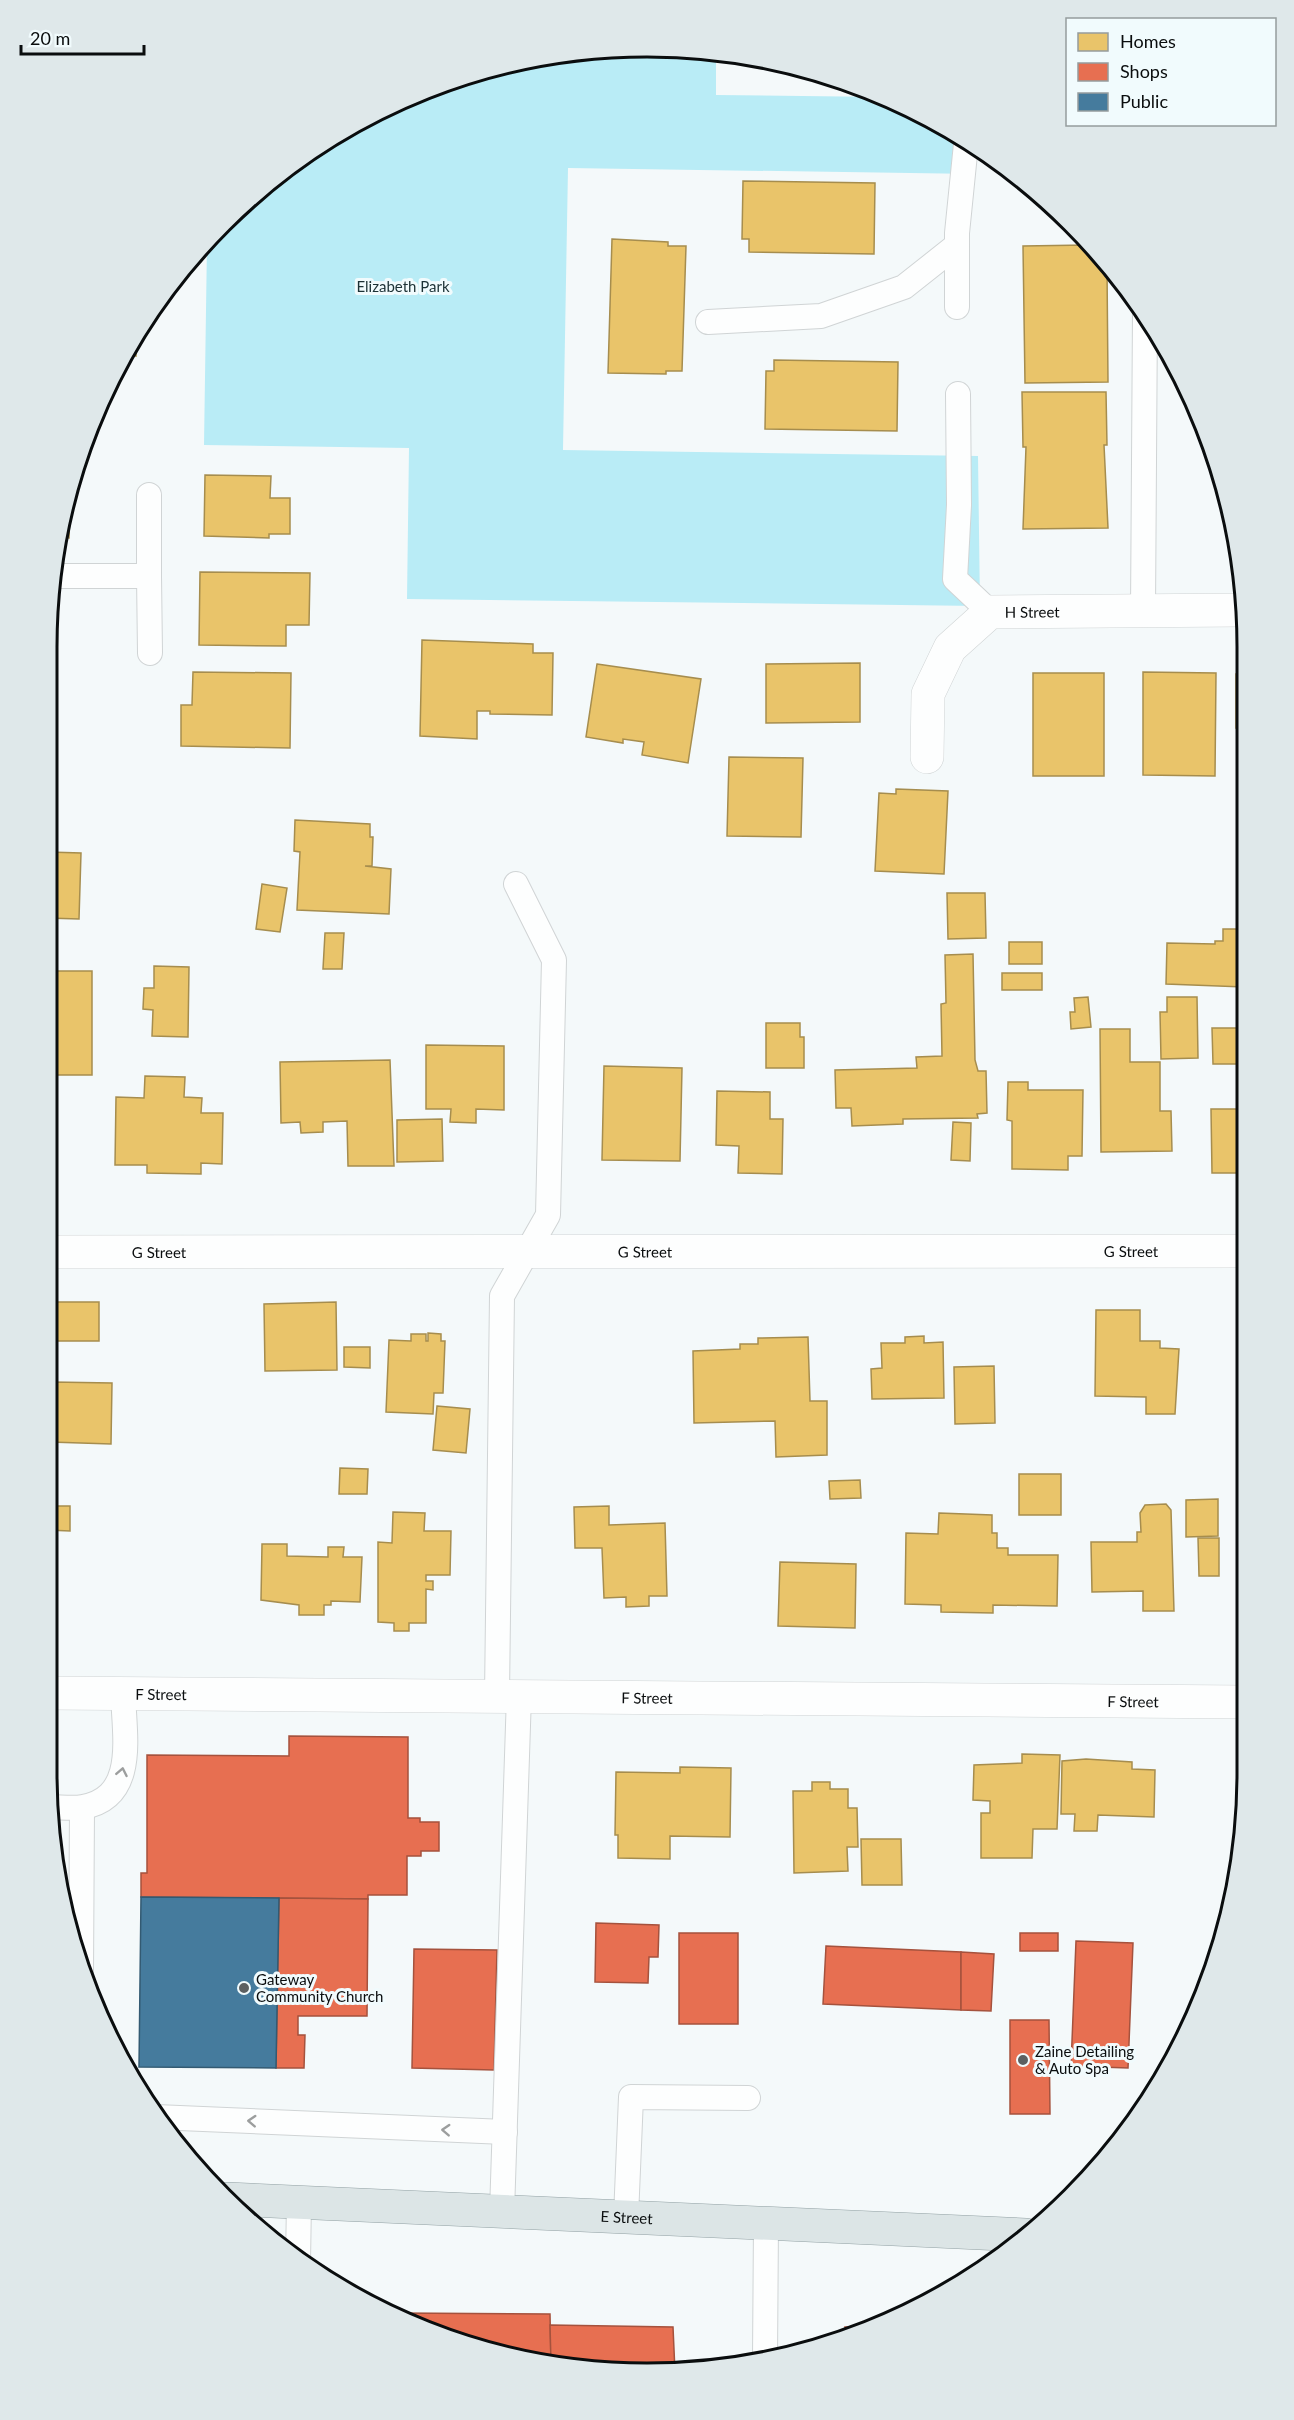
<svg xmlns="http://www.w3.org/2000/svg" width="1294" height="2420" font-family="Lato,sans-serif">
	<rect width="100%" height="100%" fill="#f4f9fa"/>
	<path fill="#b9ecf6" d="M555 55 716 57V95L883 97 913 109 976 150V174L568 168 563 450 978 456 980 606 407 599 409 448 204 445 207 243 251 195 347 127 454 78Z"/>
	<g fill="#e9c46a" stroke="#a68d4e" stroke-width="1.5">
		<path d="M743 181 875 183 874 254 749 252V239H742Z"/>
		<path d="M612 239 668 242V246H686L682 371H666V374L608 373Z"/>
		<path d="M1087 245 1107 268 1108 382 1025 383 1023 246Z"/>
		<path d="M136 337V356H124Z"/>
		<path d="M774 360 898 362 897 431 765 429 766 371H774Z"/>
		<path d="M1022 392H1106L1107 445H1104L1108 528 1023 529 1026 447H1023Z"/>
		<path d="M205 475 271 476 270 498H290V534H269V538L204 536Z"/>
		<path d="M65 506H70L69 538 59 537Z"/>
		<path d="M200 572 310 573 309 625H286V646L199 645Z"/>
		<path d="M422 640 533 644V653H553L552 715 490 714V711H477V739L420 736Z"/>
		<path d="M860 663V722L766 723V664Z"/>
		<path d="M597 664 701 679 688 763 642 755 644 742 623 739V743L586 737Z"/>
		<path d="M193 672 291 673 290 748 181 746V705H192Z"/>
		<path d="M1143 672 1216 673 1215 776 1143 775Z"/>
		<rect x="1033" y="673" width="71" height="103"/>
		<rect x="1236" y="674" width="7" height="54"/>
		<path d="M729 757 803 758 801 837 727 836Z"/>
		<path d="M896 789 948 791 944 874 875 871 879 793 896 794Z"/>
		<path d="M295 820 370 824V837H373L372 866H365L391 869 389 914 297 910 300 852 294 851Z"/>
		<path d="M48 852 81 853 79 919 47 918Z"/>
		<path d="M262 884 287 888 280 932 256 929Z"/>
		<path d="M947 893H985L986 938 948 939Z"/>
		<path d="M1223 929H1243L1244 987 1166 984 1167 943 1215 944V941H1223Z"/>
		<path d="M325 933H344L342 969H323Z"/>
		<rect x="1009" y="942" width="33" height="22"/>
		<path d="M973 954 975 1060 978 1071H986L987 1113 977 1114 978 1118 903 1119V1124L852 1126 851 1108H836L835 1070 917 1068 916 1057 942 1056 941 1004 946 1003 945 955Z"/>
		<path d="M154 966 189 967 188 1037 152 1036 153 1010 143 1009 144 988H154Z"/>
		<rect x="47" y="971" width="45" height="104"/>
		<rect x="1002" y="973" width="40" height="17"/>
		<path d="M1088 997 1091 1027 1071 1029 1070 1012H1075L1074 998Z"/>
		<path d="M1167 997H1197L1198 1058 1161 1059 1160 1012H1167Z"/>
		<path d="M766 1023H800V1037H804V1068H766Z"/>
		<path d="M1212 1028H1244V1064H1213Z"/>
		<path d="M1100 1029H1130V1062H1160V1111H1171L1172 1151 1101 1152Z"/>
		<path d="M426 1045 504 1046V1110L476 1109V1123L450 1122 451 1109H426Z"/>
		<path d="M390 1060 394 1166H348L347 1121 323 1122V1132L301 1133 300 1122 281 1123 280 1062Z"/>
		<path d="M604 1066 682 1068 680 1161 602 1160Z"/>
		<path d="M145 1076 185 1077 184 1097 202 1098 201 1113H223L222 1164 201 1163V1174L147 1173V1165H115L116 1097 144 1098Z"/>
		<path d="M1008 1082H1028V1090H1083L1082 1156H1068V1170L1012 1169V1121L1007 1120Z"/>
		<path d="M717 1091 770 1092V1119H783L782 1174 738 1173 739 1146 716 1145Z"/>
		<path d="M1211 1109H1244V1173H1212Z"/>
		<path d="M442 1119 443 1161 397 1162V1120Z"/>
		<path d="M953 1122 971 1123 970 1161 951 1160Z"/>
		<rect x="47" y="1302" width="52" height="39"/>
		<path d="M336 1302 337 1370 265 1371 264 1304Z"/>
		<path d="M1096 1310H1140V1341H1160V1348L1179 1349 1175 1414H1146V1397L1095 1396Z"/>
		<path d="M428 1333 441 1334V1341H445L443 1393H434L433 1414 386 1412 389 1340 411 1341V1334H426V1341H428Z"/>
		<path d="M924 1336V1343L943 1342 944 1398 872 1399 871 1369 882 1368 881 1343H905V1337Z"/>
		<path d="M808 1337 810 1401H827V1455L776 1457 775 1421 694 1423 693 1351 740 1349V1344H758V1338Z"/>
		<path d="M344 1347H370V1368L344 1367Z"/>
		<path d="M994 1366 995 1423 955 1424 954 1367Z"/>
		<path d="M52 1382 112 1383 111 1444 50 1442Z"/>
		<path d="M437 1406 470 1409 466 1453 433 1450Z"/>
		<path d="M340 1468 368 1469 367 1494H339Z"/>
		<rect x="1019" y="1474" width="42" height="41"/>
		<path d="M860 1480 861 1498 830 1499 829 1481Z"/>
		<path d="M1218 1499V1536L1186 1537V1500Z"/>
		<path d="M1166 1504 1171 1510 1174 1611H1143V1591L1092 1592 1091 1542H1137V1532H1141L1140 1513 1145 1505Z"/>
		<path d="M47 1506H70V1531L47 1530Z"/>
		<path d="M609 1506V1525L665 1523 667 1596H649V1606L626 1607V1597L604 1598 602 1548H575L574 1507Z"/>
		<path d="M1245 1506 1246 1625H1243Z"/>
		<path d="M393 1512 425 1513 424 1531H451L450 1575H426V1581H433V1590L426 1589V1623H409V1631H394V1623L378 1622V1542L392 1543Z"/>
		<path d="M939 1513 992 1515V1533H997V1548H1008V1555H1058L1057 1606 993 1605V1613L941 1612V1605L905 1604 906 1533 938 1534Z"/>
		<path d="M1198 1538H1219V1576H1199Z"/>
		<path d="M262 1544H287V1556L328 1557V1547H344L343 1557H362L360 1602 331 1601V1605H324V1615H299V1605L261 1600Z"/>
		<rect x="47" y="1548" width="6" height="38"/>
		<path d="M780 1562 856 1564 855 1628 778 1626Z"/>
		<path d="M1022 1754 1060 1755 1057 1829H1033L1032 1858H981V1813H990V1801L973 1800 974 1765 1022 1763Z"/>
		<path d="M1086 1759 1132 1762V1769L1155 1770 1154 1817 1098 1815 1097 1831H1074L1075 1814H1061L1062 1761Z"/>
		<path d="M680 1767 731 1768 730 1837 670 1836V1859L618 1858V1835H615L616 1772 680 1773Z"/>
		<path d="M812 1782H830V1789H848V1808H857L858 1847H847L848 1871 794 1873 793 1791H812Z"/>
		<path d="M861 1839H901L902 1885H862Z"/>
	</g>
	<g fill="#e76f51" stroke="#a5523d" stroke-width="1.5">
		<path d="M289 1736 408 1737V1818H420V1822H439V1851H421V1856H407V1895H368V1899L141 1897V1873H147V1755L289 1756Z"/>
		<path d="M279 1898 368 1899 367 2016H298V2035H305L304 2068H276Z"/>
		<path d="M596 1923 659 1925 658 1957H649L648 1983 595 1982Z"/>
		<rect x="679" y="1933" width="59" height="91"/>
		<rect x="1020" y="1933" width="38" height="18"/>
		<path d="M1076 1941 1133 1943 1128 2068 1071 2066Z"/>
		<path d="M826 1946 961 1952V2010L823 2004Z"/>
		<path d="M414 1949 497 1950 494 2070 412 2068Z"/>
		<path d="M961 1952 994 1954 991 2011 961 2010Z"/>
		<path d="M1010 2020H1049L1050 2114H1010Z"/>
		<path d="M396 2313 550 2314 551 2363 492 2353 417 2328 396 2316Z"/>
		<path d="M550 2325 673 2327 675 2372H607L551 2363Z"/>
		<path d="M845 2327H879L845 2338Z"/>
	</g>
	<path fill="#457b9d" stroke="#335a72" stroke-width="1.5" d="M141 1897 279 1898 276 2068 139 2067Z"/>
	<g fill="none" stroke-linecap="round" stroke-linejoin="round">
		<g stroke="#d0d4d5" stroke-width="26">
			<g id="service">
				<path d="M957 307V233L966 144"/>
				<path d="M708 322 821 316 904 287 957 245"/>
				<path d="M958 394 959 505 955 579 990 612"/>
				<path d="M53 576H149V495"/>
				<path d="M149 576 150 653"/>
				<path d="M1143 611 1145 312"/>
				<path d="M497 1695 502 1296 548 1215 554 960 516 884"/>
				<path d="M50 1807C60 1807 73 1809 83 1807 138 1797 124 1735 123 1693"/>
				<path d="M81 1972 82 1808"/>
				<path d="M156 2117 505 2132"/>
				<path d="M502 2212 519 1695"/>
				<path d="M626 2217 631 2097 748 2098"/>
				<path d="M298 2261 299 2202"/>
				<path d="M765 2359 766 2223"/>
			</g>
		</g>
		<g stroke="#d0d4d5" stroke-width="34">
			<g id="minor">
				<path id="s1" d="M927 757 928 694 950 648 990 612 1242 610"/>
				<path id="s2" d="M47 1252 1244 1251"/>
				<path id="s3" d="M47 1693 1246 1702"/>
			</g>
		</g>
		<g stroke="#92a1a4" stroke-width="34">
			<g id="primary">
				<path id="s4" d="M227 2199 1026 2235"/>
			</g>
		</g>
		<use href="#service" stroke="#fdfefe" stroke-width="24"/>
		<use href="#minor" stroke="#fdfefe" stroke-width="33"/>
		<use href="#primary" stroke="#dce5e6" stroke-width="33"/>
	</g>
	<defs><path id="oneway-chevron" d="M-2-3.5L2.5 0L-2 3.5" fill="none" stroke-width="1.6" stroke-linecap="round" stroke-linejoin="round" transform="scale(1.5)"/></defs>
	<g stroke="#9c9e9e">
		<use href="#oneway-chevron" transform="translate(122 1772) rotate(-79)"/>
		<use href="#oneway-chevron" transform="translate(252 2121) rotate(-177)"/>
		<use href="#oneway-chevron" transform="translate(446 2130) rotate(-177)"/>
	</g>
	<g fill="#5c6061" stroke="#f1fbfd" stroke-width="2">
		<circle cx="244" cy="1988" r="6"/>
		<circle cx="1023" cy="2060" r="6"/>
	</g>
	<g text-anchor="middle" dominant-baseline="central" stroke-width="6" stroke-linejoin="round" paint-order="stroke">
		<g font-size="15" fill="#1c3135" stroke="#f1fbfd">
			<text x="403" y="286">Elizabeth Park</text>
		</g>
		<g font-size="15" fill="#0a0d0e" stroke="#f1fbfd">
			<text stroke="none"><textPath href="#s1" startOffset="210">H Street</textPath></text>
			<text stroke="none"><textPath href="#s2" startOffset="112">G Street</textPath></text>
			<text stroke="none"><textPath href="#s2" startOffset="598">G Street</textPath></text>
			<text stroke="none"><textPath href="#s2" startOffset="1084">G Street</textPath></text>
			<text stroke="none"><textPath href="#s3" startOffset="114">F Street</textPath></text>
			<text stroke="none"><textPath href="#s3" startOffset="600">F Street</textPath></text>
			<text stroke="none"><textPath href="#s3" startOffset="1086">F Street</textPath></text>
			<text stroke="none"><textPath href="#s4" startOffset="400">E Street</textPath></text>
		</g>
		<g font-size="15" fill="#0a0d0e" stroke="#f1fbfd" text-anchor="start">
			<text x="256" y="1979">Gateway<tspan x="256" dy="17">Community Church</tspan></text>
			<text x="1035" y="2051">Zaine Detailing<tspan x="1035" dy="17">&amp; Auto Spa</tspan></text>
		</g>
	</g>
	<path d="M0 0H1294V2420H0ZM647 57H647A590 590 0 0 1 1237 647V1773A590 590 0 0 1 647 2363H647A590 590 0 0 1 57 1773V647A590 590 0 0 1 647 57Z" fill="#dfe8ea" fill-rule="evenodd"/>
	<path fill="none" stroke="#0a0d0e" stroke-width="3" d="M647 57H647A590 590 0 0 1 1237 647V1773A590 590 0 0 1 647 2363H647A590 590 0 0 1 57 1773V647A590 590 0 0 1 647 57Z"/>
	<rect x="1066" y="18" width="210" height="108" fill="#f1fbfd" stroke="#959c9d" stroke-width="1.5"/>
	<rect x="1078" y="33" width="30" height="18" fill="#e9c46a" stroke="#959c9d" stroke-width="1.5"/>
	<text x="1120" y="48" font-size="18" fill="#0a0d0e">Homes</text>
	<rect x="1078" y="63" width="30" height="18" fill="#e76f51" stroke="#959c9d" stroke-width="1.5"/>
	<text x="1120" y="78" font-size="18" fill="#0a0d0e">Shops</text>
	<rect x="1078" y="93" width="30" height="18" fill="#457b9d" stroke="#959c9d" stroke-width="1.5"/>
	<text x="1120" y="108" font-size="18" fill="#0a0d0e">Public</text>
	<path d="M21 45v9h123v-9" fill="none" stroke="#0a0d0e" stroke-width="3"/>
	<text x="30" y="45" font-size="18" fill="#0a0d0e" stroke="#f1fbfd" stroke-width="4.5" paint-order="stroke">20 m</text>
</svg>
